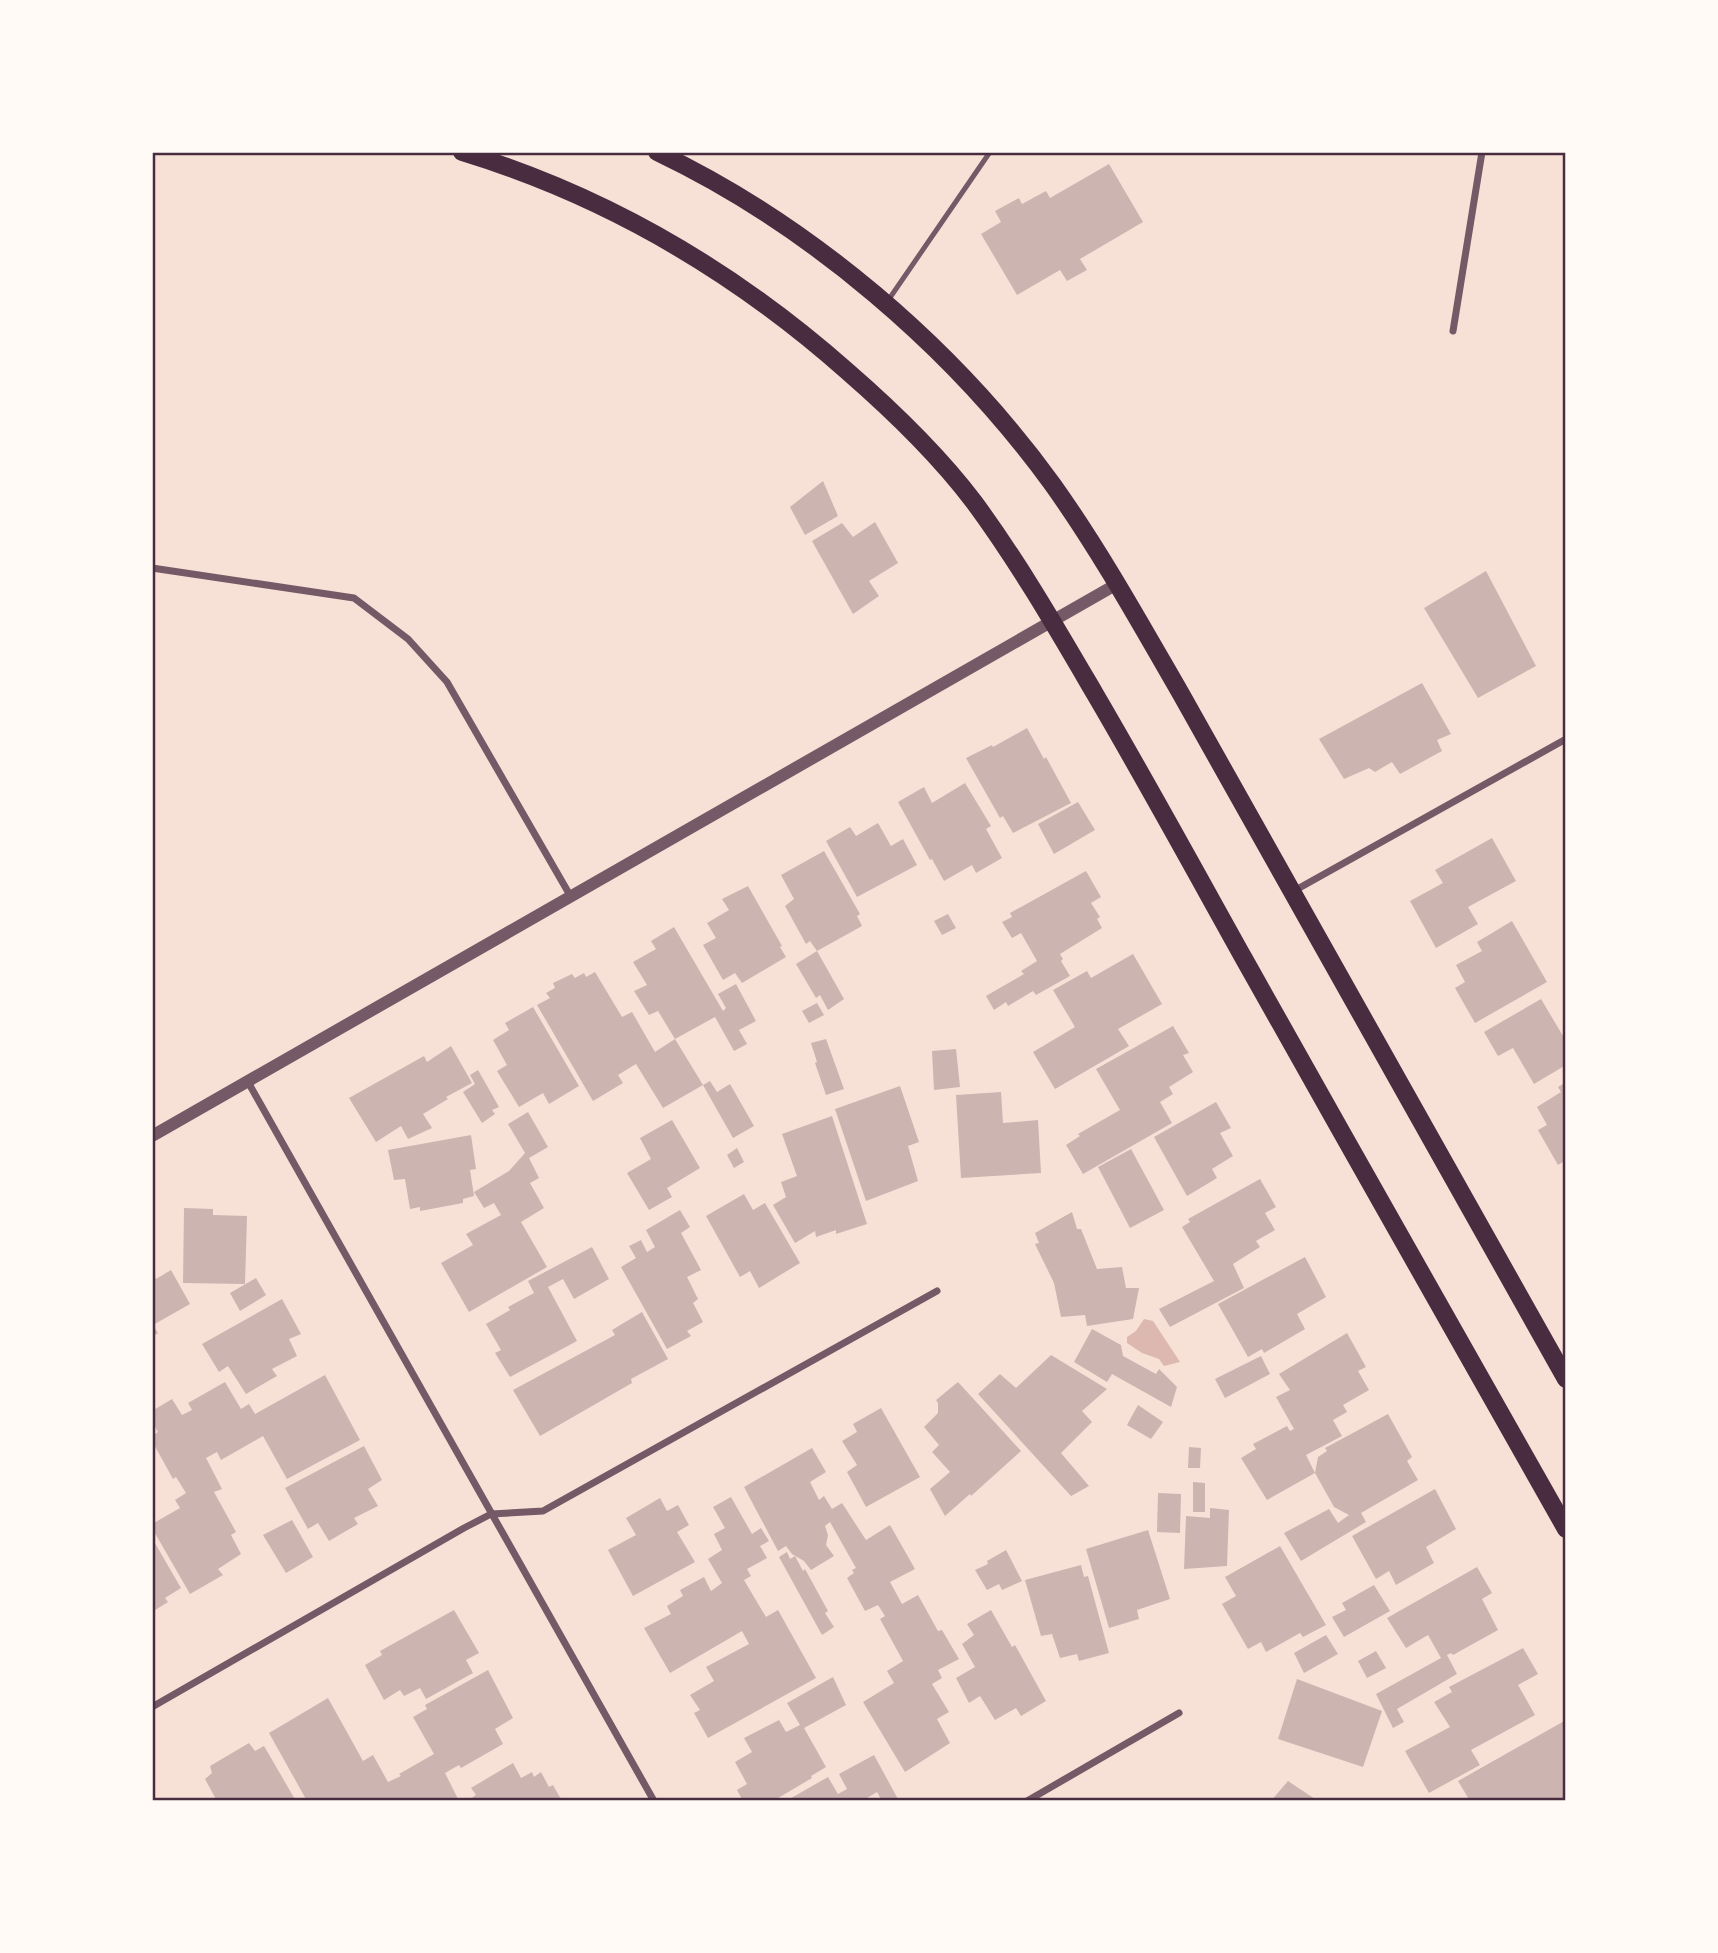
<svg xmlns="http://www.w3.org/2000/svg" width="1718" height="1953" font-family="'DM Sans',sans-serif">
	<rect width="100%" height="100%" fill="#f7e1d7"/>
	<path fill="#dcb8b0" d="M1144 1319 1153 1321 1180 1362 1164 1366 1159 1359 1142 1353 1127 1343V1337L1136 1331Z"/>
	<g fill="#ccb4b1">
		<path d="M1109 164 1143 222 1080 259 1087 270 1067 281 1060 270 1017 295 981 234 1001 222 995 211 1019 198 1022 204 1046 191 1050 198Z"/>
		<path d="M823 481 838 516 805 535 790 507Z"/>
		<path d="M875 522 898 563 869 581 879 596 853 614 812 541 842 523 853 537Z"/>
		<path d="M1486 571 1536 666 1478 698 1424 608Z"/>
		<path d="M1422 683 1451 734 1437 740 1442 751 1400 774 1392 762 1375 772 1369 768 1344 779 1319 739Z"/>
		<path d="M1027 728 1044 759 1046 757 1071 803 1013 833 1003 816 1000 818 966 758 992 745 993 747Z"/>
		<path d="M965 783 991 826 986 829 1002 858 976 873 972 865 944 881 932 859 930 860 898 802 924 787 932 803Z"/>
		<path d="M1078 802 1095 830 1054 854 1038 824Z"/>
		<path d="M878 823 891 846 903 839 917 865 857 897 826 841 850 827 856 836Z"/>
		<path d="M1492 838 1516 881 1468 907 1478 924 1436 948 1410 901 1443 883 1435 870Z"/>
		<path d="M824 851 860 914 857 916 862 926 817 951 810 941 806 944 785 906 794 899 781 875Z"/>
		<path d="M1086 871 1101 897 1091 903 1100 917 1097 919 1102 928 1060 954 1063 959 1061 961 1070 976 1036 995 1033 991 1008 1006 1006 1002 994 1010 986 996 1024 974 1021 971 1037 961 1021 933 1012 938 1002 922 1012 917 1010 913Z"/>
		<path d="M748 886 782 946 780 947 786 957 742 983 735 973 723 980 703 945 716 938 707 923 729 910 722 899Z"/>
		<path d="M948 914 956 928 942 935 934 921Z"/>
		<path d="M1512 921 1547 982 1475 1023 1455 988 1465 982 1456 965 1482 951 1477 942Z"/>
		<path d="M674 927 723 1011 726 1008 718 994 736 984 756 1021 739 1030 747 1044 734 1051 715 1017 675 1039 658 1011 649 1015 634 991 647 985 633 962 656 949 651 941Z"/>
		<path d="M817 951 844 999 828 1010 820 995 816 998 796 964Z"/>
		<path d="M1133 954 1162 1004 1118 1029 1129 1046 1055 1089 1033 1052 1075 1027 1053 990 1087 971 1091 978Z"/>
		<path d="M595 972 622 1017 632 1012 655 1052 675 1039 703 1085 663 1108 636 1064 618 1075 623 1083 593 1101 537 1005 550 998 546 993 555 988 553 983 572 974 575 978 584 973 586 977Z"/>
		<path d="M1541 999 1566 1041V1065L1534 1084 1513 1048 1498 1056 1484 1032Z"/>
		<path d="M817 1003 824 1015 809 1023 802 1011Z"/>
		<path d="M533 1007 579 1086 549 1104 543 1093 519 1107 497 1071 507 1065 493 1040 509 1030 505 1023Z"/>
		<path d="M1173 1026 1189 1053 1183 1055 1193 1072 1169 1087 1173 1094 1160 1102 1172 1123 1083 1174 1066 1145 1080 1136 1078 1134 1120 1110 1096 1069Z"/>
		<path d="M826 1039 844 1089 826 1095 815 1063 817 1062 811 1043Z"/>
		<path d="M451 1046 472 1083 446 1097 448 1099 423 1114 432 1128 408 1139 401 1126 376 1142 349 1098 424 1056 427 1062Z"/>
		<path d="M956 1049 960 1087 934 1090 932 1051Z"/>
		<path d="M478 1070 499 1107 492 1110 495 1114 482 1123 463 1092 475 1084 470 1075Z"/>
		<path d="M710 1081 717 1092 730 1084 754 1126 733 1138 703 1085Z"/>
		<path d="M1566 1082V1160L1558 1165 1538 1130 1547 1125 1537 1107 1561 1092 1558 1087Z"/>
		<path d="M900 1086 919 1142 908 1146 918 1181 866 1201 835 1109Z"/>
		<path d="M1001 1092 1003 1123 1038 1120 1041 1173 961 1178 956 1095Z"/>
		<path d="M1216 1102 1231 1128 1220 1133 1233 1156 1212 1169 1217 1178 1187 1196 1154 1137Z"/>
		<path d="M528 1112 548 1147 529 1158 539 1178 530 1183 544 1208 521 1222 547 1267 469 1312 441 1263 473 1245 466 1234 501 1215 494 1203 484 1208 474 1192 509 1171 525 1153 508 1124Z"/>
		<path d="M832 1116 867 1224 836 1234V1230L816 1237 815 1231 795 1243 773 1205 786 1197 781 1182 797 1176 782 1134Z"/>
		<path d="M672 1120 700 1168 667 1188 672 1197 649 1210 627 1173 651 1159 640 1138Z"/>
		<path d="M471 1135 476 1169 470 1170 474 1196 463 1199V1203L420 1211V1207L410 1209 405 1179 394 1180 388 1150Z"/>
		<path d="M737 1148 744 1162 734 1168 727 1155Z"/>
		<path d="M1131 1149 1164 1210 1130 1228 1098 1167Z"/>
		<path d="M1260 1179 1276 1207 1265 1213 1275 1230 1256 1241 1260 1247 1233 1264 1244 1288 1170 1327 1159 1309 1214 1281 1182 1227 1190 1222 1188 1219Z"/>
		<path d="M744 1194 753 1210 765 1203 800 1263 759 1288 750 1271 740 1277 706 1216Z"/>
		<path d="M184 1208 213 1209V1215L247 1216 245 1284 183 1283Z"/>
		<path d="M680 1210 690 1227 681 1233 701 1270 687 1277 698 1299 693 1303 703 1322 687 1331 691 1336 667 1349 621 1267 636 1258 629 1246 641 1240 647 1252 655 1247 646 1230Z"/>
		<path d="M1072 1212 1077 1229H1081L1097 1269 1122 1267 1126 1288H1139L1133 1319 1087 1326 1085 1315 1061 1317 1054 1283 1035 1244 1039 1243 1035 1233Z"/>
		<path d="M592 1247 609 1279 574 1299 563 1279 548 1287 577 1341 510 1377 495 1353 501 1350 486 1324 510 1310 508 1307 534 1293 528 1281Z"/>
		<path d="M1305 1257 1326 1297 1297 1314 1305 1329 1264 1353 1262 1349 1248 1357 1218 1304Z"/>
		<path d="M171 1270 190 1304 153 1325 158 1333 152 1337V1272L156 1279Z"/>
		<path d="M256 1278 266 1295 240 1311 230 1293Z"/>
		<path d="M282 1299 301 1334 289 1339 297 1356 272 1369 277 1376 246 1394 228 1366 219 1372 202 1344Z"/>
		<path d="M642 1312 668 1359 631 1379 632 1383 540 1436 513 1390 615 1335 612 1330Z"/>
		<path d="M1092 1329 1121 1345 1123 1356 1156 1374 1159 1369 1177 1387 1171 1407 1112 1374 1107 1382 1074 1362Z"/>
		<path d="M1347 1333 1366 1367 1358 1371 1369 1390 1343 1405 1347 1412 1333 1420 1342 1436 1306 1455 1315 1473 1267 1500 1241 1458 1256 1449 1253 1444 1287 1426 1290 1431 1294 1429 1276 1397 1290 1390 1279 1374Z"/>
		<path d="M1051 1355 1107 1389 1082 1411 1092 1422 1061 1453 1089 1486 1071 1496 978 1394 1000 1374 1016 1388Z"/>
		<path d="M1261 1356 1270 1374 1225 1398 1215 1379Z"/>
		<path d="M325 1375 360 1440 287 1479 263 1436 221 1460 217 1452 206 1458 222 1489 214 1492 236 1532 231 1535 241 1554 218 1569 223 1575 190 1594 152 1528V1524L180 1508 175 1500 186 1493 176 1477 173 1479 152 1441V1436L158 1432 152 1421V1411L172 1399 182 1415 192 1410 188 1403 225 1382 241 1409 249 1404 255 1414Z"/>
		<path d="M958 1382 1021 1451 971 1496 970 1494 945 1516 930 1489 950 1472 932 1452 939 1445 924 1427 938 1413V1403L936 1400Z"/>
		<path d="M1138 1405 1163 1422 1151 1439 1127 1425Z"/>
		<path d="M881 1408 920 1477 866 1507 847 1472 857 1465 842 1441 857 1432 853 1424Z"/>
		<path d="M1388 1414 1412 1457 1407 1461 1418 1480 1361 1513 1366 1522 1301 1561 1284 1533 1329 1509 1338 1523 1349 1515 1334 1507 1315 1473 1318 1457 1327 1451 1325 1448Z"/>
		<path d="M364 1446 382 1480 368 1489 378 1506 354 1518 358 1524 329 1541 318 1523 308 1529 285 1488Z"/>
		<path d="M1189 1447 1201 1448 1200 1468H1188Z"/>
		<path d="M812 1448 826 1472 810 1482 819 1500 824 1496 832 1509 842 1503 866 1540 890 1525 915 1569 890 1582 902 1604 918 1595 938 1631 942 1630 959 1659 938 1670 942 1678 932 1684 949 1712 937 1719 950 1743 905 1772 863 1702 894 1683 887 1671 903 1661 880 1619 885 1616 878 1605 865 1611 847 1578 854 1573 852 1570 856 1568 830 1522 825 1526 828 1535 826 1545 834 1556 811 1570 804 1561 792 1554 786 1546 778 1551 744 1487Z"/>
		<path d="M1193 1482 1205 1483V1512H1193Z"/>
		<path d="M1435 1489 1456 1529 1426 1547 1434 1563 1396 1585 1389 1571 1376 1579 1352 1536Z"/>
		<path d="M1158 1493 1181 1494 1180 1533 1157 1532Z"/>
		<path d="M731 1497 752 1534 761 1528 769 1541 760 1546 767 1558 747 1569 751 1576 744 1580 766 1617 778 1610 816 1678 708 1738 694 1713 700 1710 690 1695 714 1681 706 1667 749 1644 742 1631 670 1673 644 1628 671 1614 667 1606 683 1596 680 1590 704 1577 711 1591 722 1583 708 1559 722 1550 714 1534 725 1528 713 1507Z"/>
		<path d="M660 1498 667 1511 678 1505 689 1525 677 1532 695 1562 633 1596 608 1550 636 1535 626 1518Z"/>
		<path d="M1210 1508 1229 1510 1227 1566 1184 1569 1186 1516 1210 1518Z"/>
		<path d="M292 1520 313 1557 286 1573 263 1535Z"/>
		<path d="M1148 1530 1170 1599 1137 1610 1139 1619 1109 1628 1086 1549Z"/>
		<path d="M152 1538 181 1588 165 1598 168 1602 152 1612Z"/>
		<path d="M1280 1546 1326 1625 1303 1637 1300 1633 1266 1652 1261 1642 1248 1649 1222 1604 1236 1596 1225 1577Z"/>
		<path d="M1006 1550 1022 1581 1002 1590 999 1584 987 1590 975 1570 988 1564 987 1561Z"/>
		<path d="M787 1552 790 1559 795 1556 803 1571 805 1569 828 1611 825 1613 834 1627 822 1635 779 1557Z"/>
		<path d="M1081 1565 1084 1577 1088 1576 1109 1653 1079 1661 1077 1654 1060 1658 1052 1634 1041 1636 1025 1580Z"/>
		<path d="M1477 1567 1492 1593 1482 1599 1498 1630 1453 1655 1451 1653 1447 1655 1457 1674 1397 1709 1404 1722 1393 1728 1376 1694 1441 1658 1428 1635 1406 1648 1387 1618Z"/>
		<path d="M1374 1585 1390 1611 1344 1637 1332 1617 1346 1610 1342 1603Z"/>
		<path d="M454 1610 479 1653 466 1660 473 1673 426 1699 420 1688 404 1696 400 1690 384 1700 365 1665 382 1655 380 1651Z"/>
		<path d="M991 1610 1012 1647 1015 1645 1046 1701 1021 1716 1016 1708 995 1720 980 1696 969 1703 956 1678 975 1667 962 1644 974 1635 967 1624Z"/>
		<path d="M1326 1635 1338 1654 1304 1673 1294 1653Z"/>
		<path d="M1523 1648 1538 1674 1518 1685 1535 1715 1471 1750 1480 1765 1429 1793 1405 1751 1450 1727 1434 1702 1452 1692 1449 1687Z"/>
		<path d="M1376 1651 1386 1668 1367 1678 1358 1661Z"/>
		<path d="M488 1670 513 1718 495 1729 503 1744 461 1768 459 1765 445 1773 459 1801H307L269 1733 328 1698 363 1761 373 1755 388 1782 401 1776 399 1774 434 1754 413 1717 427 1709 425 1705Z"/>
		<path d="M833 1677 846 1705 804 1728 826 1767 811 1776 812 1778 773 1801H743L737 1790 747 1784 735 1762 752 1752 744 1738 779 1720 786 1732 800 1725 787 1703Z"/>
		<path d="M1297 1679 1382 1711 1363 1767 1278 1739Z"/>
		<path d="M1566 1720V1801H1470L1458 1781Z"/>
		<path d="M249 1743 255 1751 264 1746 296 1801H217L205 1779 212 1773 210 1766Z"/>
		<path d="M874 1755 899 1801H882L877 1792 862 1801H786L828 1777 838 1794 847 1789 839 1774Z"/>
		<path d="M513 1763 521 1778 532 1772 534 1777 541 1772 549 1787 553 1785 562 1801H467L476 1795 471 1788Z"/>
		<path d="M1288 1781 1318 1801H1271Z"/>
	</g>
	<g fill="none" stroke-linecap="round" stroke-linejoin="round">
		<path stroke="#755966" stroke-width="5" d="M887 302 990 152"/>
		<g stroke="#755966" stroke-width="7">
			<path d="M1453 331 1482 152"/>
			<path d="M152 568 354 598 408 639 447 682 571 897"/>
			<path d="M1292 892 1566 739"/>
			<path d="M248 1082 654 1801"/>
			<path d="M152 1707 464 1528 491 1514 543 1511 937 1291"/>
			<path d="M1027 1801 1179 1713"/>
		</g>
		<path stroke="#755966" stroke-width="12" d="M152 1136 1117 584"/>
		<g stroke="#4a2c40" stroke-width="18">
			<path d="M462 152C606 196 734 271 847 371 893 411 937 453 974 502 1019 563 1057 629 1095 694 1146 781 1194 869 1243 957 1350 1148 1458 1338 1566 1529"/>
			<path d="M657 152C810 225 954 348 1053 485 1100 551 1140 623 1181 694L1566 1379"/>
		</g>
	</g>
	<rect width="1718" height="1953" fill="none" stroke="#fffaf5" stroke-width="308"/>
	<rect x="154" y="154" width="1410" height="1645" fill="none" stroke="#4a2c40" stroke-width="2.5"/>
</svg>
